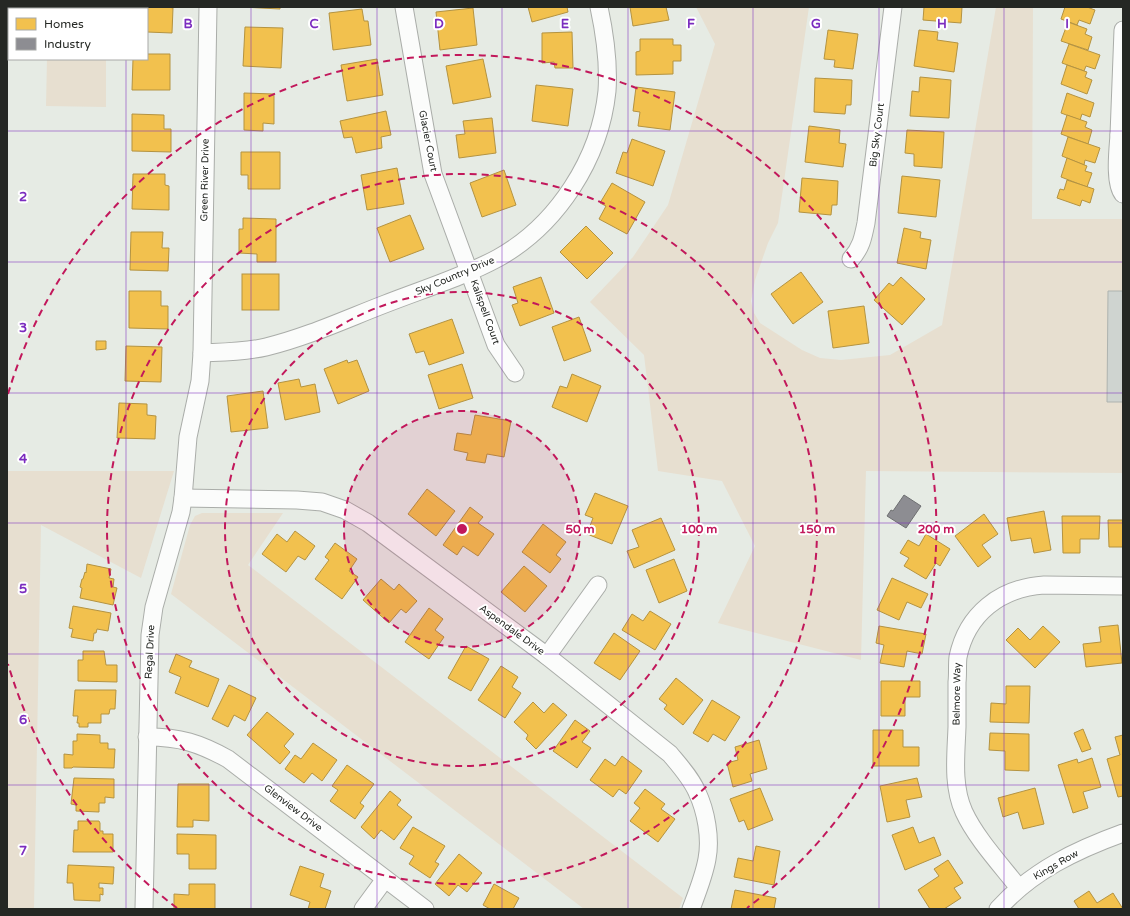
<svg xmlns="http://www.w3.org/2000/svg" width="1130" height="916" font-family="'Varela Round',sans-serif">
	<rect width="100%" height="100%" fill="#e6ebe4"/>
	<g fill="#e7dfd0">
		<rect x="48" y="7" width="59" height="2"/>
		<path d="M696 7H809L778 223 768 243 755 280 751 301 754 313 760 323 802 350 820 358 841 360 890 355 942 325 996 7H1033L1032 219H1123V473L866 471 861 660 718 623 755 546 722 481 658 471 644 355 590 302 633 257 668 205 715 44Z"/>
		<path d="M47 59H106V107L46 106Z"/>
		<path d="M7 471H174L141 578 41 525 34 909H7Z"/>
		<path d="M202 513H283L248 565 683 898 679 909H584L171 594 190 525 195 516Z"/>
	</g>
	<g fill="#f2c14e" stroke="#b49341">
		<path d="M136 7H168L173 8 172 33 147 32V9H136Z"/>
		<path d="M242 7H280V9Z"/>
		<path d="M528 7H567L568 12 532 22Z"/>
		<path d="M630 7H666L669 20 633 26Z"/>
		<path d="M924 7H962L961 23 923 20Z"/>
		<path d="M1065 7H1087L1095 10 1090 24 1079 20 1077 25 1061 19Z"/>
		<path d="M473 8 477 45 440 50 436 12Z"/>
		<path d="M362 9 364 21H368L371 45 333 50 329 13Z"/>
		<path d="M1068 22 1087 29 1085 34 1092 37 1088 50 1061 41Z"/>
		<path d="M245 27 283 28 281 68 243 66Z"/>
		<path d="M828 30 858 34 853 69 834 67 835 60 824 59Z"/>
		<path d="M919 30 938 32 937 40 958 43 954 72 914 66Z"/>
		<path d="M572 32 573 68H555L554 62 542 63V33Z"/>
		<path d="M640 39H673V45H681V61H673V74L636 75V52L640 51Z"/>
		<path d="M1069 44 1100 55 1095 69 1086 66 1084 71 1062 63Z"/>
		<path d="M147 54H170V90H132L133 59H147Z"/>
		<path d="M377 59 383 95 347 101 341 65Z"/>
		<path d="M483 59 491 97 453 104 446 66Z"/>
		<path d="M1067 65 1087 72 1085 77 1092 80 1087 94 1061 84Z"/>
		<path d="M920 77 951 80 949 118 910 116 912 91 919 92Z"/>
		<path d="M815 78 852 80 851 105H846L845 114 814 112Z"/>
		<path d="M536 85 573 89 568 126 532 121Z"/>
		<path d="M636 87 675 92 670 130 638 126 640 112 633 111Z"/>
		<path d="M244 93 274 94V124L263 123V131L244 130Z"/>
		<path d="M1067 93 1094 103 1090 117 1082 114 1080 120 1061 113Z"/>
		<path d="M386 111 391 135 381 137 382 148 356 153 352 137 344 138 340 121Z"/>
		<path d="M132 114 164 115V129H171V152L132 151Z"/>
		<path d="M1067 115 1087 122 1085 127 1092 130 1088 144 1061 134Z"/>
		<path d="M492 118 496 153 459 158 456 135 465 134 463 121Z"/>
		<path d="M809 126 840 130 839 143 846 144 843 167 805 162Z"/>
		<path d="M907 130 944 132 942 168 914 166V154L905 153Z"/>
		<path d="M1068 137 1100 148 1095 163 1085 160 1084 165 1062 156Z"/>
		<path d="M632 139 665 151 653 186 616 173 623 152 627 153Z"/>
		<path d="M241 152H280V189H248V175H241Z"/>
		<path d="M1067 158 1087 166 1085 171 1092 173 1087 187 1061 177Z"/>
		<path d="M397 168 404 204 367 210 361 175Z"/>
		<path d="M504 170 516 205 482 217 470 183Z"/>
		<path d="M133 174H165V185L169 186V210L132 209Z"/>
		<path d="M902 176 940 180 936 217 898 213Z"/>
		<path d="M802 178 838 181 837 205H832L831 215 799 212Z"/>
		<path d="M1067 180 1094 189 1090 203 1082 200 1080 206 1057 198 1060 189 1064 190Z"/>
		<path d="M612 183 645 202 627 234 599 219 606 206 600 203Z"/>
		<path d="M410 215 424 249 390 262 377 228Z"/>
		<path d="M243 218 276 219V262H257V254L239 253V229H243Z"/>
		<path d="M586 226 613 253 587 279 560 252Z"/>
		<path d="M904 228 921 232 920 238 931 240 926 269 897 263Z"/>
		<path d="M131 232H163L162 248H169L168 271 130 270Z"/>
		<path d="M801 272 823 302 793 324 771 294Z"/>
		<rect x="242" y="274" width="37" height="36"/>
		<path d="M541 277 554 313 520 326 512 305 518 303 513 287Z"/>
		<path d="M901 277 925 299 902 325 874 300 889 283 893 286Z"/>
		<path d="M129 291H161V306H168V329L129 328Z"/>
		<path d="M864 306 869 343 833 348 828 311Z"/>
		<path d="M579 317 591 351 564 361 552 327Z"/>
		<path d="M452 319 464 353 429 365 424 351 416 353 409 334Z"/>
		<path d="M96 341H106V349L96 350Z"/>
		<path d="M126 346 162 347 161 382 125 381Z"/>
		<path d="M347 360 348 363 357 360 369 391 338 404 324 369Z"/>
		<path d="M462 364 473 398 439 409 428 375Z"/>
		<path d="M572 374 601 386 587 422 552 407 560 386 567 388Z"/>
		<path d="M299 379 301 387 315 384 320 412 285 420 278 383Z"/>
		<path d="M263 391 268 428 231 432 227 396Z"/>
		<path d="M119 403 147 404V415L156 416 155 439 117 438Z"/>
		<path d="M475 415 511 421 504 457 487 454 485 463 466 460 468 453 454 450 457 433 471 435Z"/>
		<path d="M427 489 455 511 436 536 408 514Z"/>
		<path d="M595 493 628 506 612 544 587 534 593 518 585 515Z"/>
		<path d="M470 507 483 517 478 523 494 534 478 556 463 546 457 555 443 545Z"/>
		<path d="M1044 511 1051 550 1034 553 1031 538 1011 541 1007 518Z"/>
		<path d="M984 514 998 534 982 545 991 557 978 567 955 536Z"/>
		<path d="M1062 516H1100L1099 539H1080V553H1063Z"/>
		<path d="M661 518 675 550 634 568 627 551 639 547 632 530Z"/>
		<path d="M1108 520H1123V547H1109Z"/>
		<path d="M543 524 566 542 556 555 561 559 550 573 522 552Z"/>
		<path d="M295 531 315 546 305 560 298 556 286 572 262 554 277 534 287 542Z"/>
		<path d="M926 534 950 549 940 566 936 563 926 579 904 566 909 558 900 553 908 540 919 546Z"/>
		<path d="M335 543 357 559 349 571 358 577 342 599 315 579 329 560 325 557Z"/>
		<path d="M674 559 687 591 659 603 646 570Z"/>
		<path d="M87 564 111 569 109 578 114 579 113 587 117 588 113 605 80 598 82 588 80 587 82 579H83L85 572 86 573Z"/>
		<path d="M524 566 547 586 525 612 501 592Z"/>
		<path d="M892 578 928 594 921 608 907 602 899 620 877 610Z"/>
		<path d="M381 579 394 590 399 584 417 601 406 613 401 609 389 623 363 600Z"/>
		<path d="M73 606 111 613 108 631 97 629 96 633H94L93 641 71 637 73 629 69 628Z"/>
		<path d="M429 608 443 619 435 630 444 637 429 659 405 642Z"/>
		<path d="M650 611 671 624 655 650 622 630 632 614 643 621Z"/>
		<path d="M1118 625 1122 663 1086 667 1083 644 1101 642 1099 627Z"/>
		<path d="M879 626 926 634 922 654 907 651 904 667 880 663 884 645 876 643Z"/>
		<path d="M1043 626 1060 642 1035 668 1006 640 1018 628 1030 640Z"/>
		<path d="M614 633 640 651 620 680 594 663Z"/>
		<path d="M466 646 489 659 471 691 448 678Z"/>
		<path d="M83 651H104L106 665H117V682L78 681V660H83Z"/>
		<path d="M176 654 192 661 189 667 219 679 208 707 175 693 181 677 169 672Z"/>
		<path d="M501 666 518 677 512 687 521 693 505 718 478 700Z"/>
		<path d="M676 678 703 700 683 725 664 709 667 705 659 699Z"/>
		<path d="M881 681H920V697H905V716H881Z"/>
		<path d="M229 685 256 698 245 721 234 715 228 727 212 719Z"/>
		<path d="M1006 686H1030L1029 723 990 722 991 703 1006 704Z"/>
		<path d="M75 690H116L115 709H110L109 714H101V723H88V727H79V723H77L78 716H73Z"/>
		<path d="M712 700 740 717 725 741 713 734 708 742 693 733Z"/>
		<path d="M533 702 544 713 553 703 567 715 536 749 526 739 528 735 514 722Z"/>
		<path d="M267 712 294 734 284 746 290 752 280 764 247 735Z"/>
		<path d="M575 720 590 731 582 742 591 748 577 768 553 751Z"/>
		<path d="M1083 729 1091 749 1082 752 1074 733Z"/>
		<path d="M873 730H903V747H919V766H873Z"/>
		<path d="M990 733 1029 734V771L1005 770V751L989 750Z"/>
		<path d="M77 734 100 735V743H108V749H115L114 768 73 767 72 768H64V754L73 755V741H77Z"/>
		<path d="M1123 735V796L1118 797 1107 759 1120 755 1115 737Z"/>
		<path d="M759 740 767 769 750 774 752 781 733 787 727 763 738 760 735 747Z"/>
		<path d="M313 743 337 760 322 781 312 773 304 783 285 769 295 755 301 759Z"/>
		<path d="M622 756 642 771 626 794 619 789 613 797 590 780 605 759 615 766Z"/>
		<path d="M1092 758 1101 787 1083 792 1088 808 1073 813 1058 765 1077 759 1078 763Z"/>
		<path d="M347 765 374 784 360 803 364 806 355 819 330 801 338 790 332 786Z"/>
		<path d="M74 778 114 779V798L105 797V803H99V812L76 811V805L71 804Z"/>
		<path d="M917 778 922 797 906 800 910 817 887 822 880 786Z"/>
		<path d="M178 784H209V821L193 820V827H177Z"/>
		<path d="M760 788 773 820 748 830 744 820 739 822 730 799Z"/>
		<path d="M1035 788 1044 824 1023 829 1018 812 1003 817 998 798Z"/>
		<path d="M645 789 665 804 661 809 675 819 658 842 630 821 640 808 634 803Z"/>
		<path d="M390 791 401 800 397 805 412 817 394 840 381 830 374 839 361 827Z"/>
		<path d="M78 821H99L100 823V831H103V834H113V852H73L74 830H78Z"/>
		<path d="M413 827 445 846 435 862 439 864 430 878 409 864 414 856 400 848Z"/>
		<path d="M913 827 919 843 934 837 941 855 905 870 892 835Z"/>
		<path d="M177 834 216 835V869H189V854H177Z"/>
		<path d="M756 846 780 851 774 885 734 877 738 858 753 861Z"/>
		<path d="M459 854 482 873 467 892 458 885 449 896 435 884Z"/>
		<path d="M948 860 963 883 954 888 961 898 944 909H930L918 890 939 876 934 869Z"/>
		<path d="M68 865 114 867 113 884 99 883V888H103V895L100 894V901L74 900 73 883H67Z"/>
		<path d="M300 866 324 874 320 887 331 891 325 909H308L310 902 290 895Z"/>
		<path d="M189 884H215V909H174V894L189 895Z"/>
		<path d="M494 884 519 898 513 909H490L483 905Z"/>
		<path d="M735 890 776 898 774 909H731Z"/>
		<path d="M1089 891 1097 903 1113 893 1123 909H1079L1074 901Z"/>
	</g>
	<path fill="#8d8d92" stroke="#6e6f71" d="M904 495 921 506 906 528 887 516 891 510 893 511Z"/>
	<path fill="#cfd4d0" stroke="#aeb3af" d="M1108 291H1123V402H1107Z"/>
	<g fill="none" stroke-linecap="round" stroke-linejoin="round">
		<g stroke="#aaada9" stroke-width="19">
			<g id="street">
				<path d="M404 7 433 174 496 345 515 373"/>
				<path d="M1119 135 1123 30"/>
				<path d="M1123 143 1119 135C1118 149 1114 183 1123 194"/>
				<path d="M851 259C861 248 863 238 866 223L893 7"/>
				<path d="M202 353C224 352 245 352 266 347 307 337 346 319 385 304 423 289 463 277 498 258 557 225 600 159 607 91 609 62 605 35 599 7"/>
				<path d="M183 498 297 500 322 502 345 510 368 523 547 656 670 754C680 766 691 778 697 792 706 811 711 838 707 859 704 876 697 893 691 909"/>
				<path d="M547 656 598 585"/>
				<path d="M147 737C180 737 199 743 228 759L425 909"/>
				<path d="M1019 888C1001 865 976 838 964 812 952 786 956 755 957 727 957 712 957 697 957 682 958 674 957 665 958 657 967 614 1000 588 1044 585L1123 586"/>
				<path d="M144 909 150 635 154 607 181 512 183 498 188 437 200 381 202 353 208 7"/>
				<path d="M363 909 385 879"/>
				<path d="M998 909C1032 871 1076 850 1123 833"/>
			</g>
		</g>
		<use href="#street" stroke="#fbfcfb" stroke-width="17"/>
	</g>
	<path fill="none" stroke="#7b2cbf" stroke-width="1" stroke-opacity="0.55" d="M126 7V9M251 7V909M377 7V909M502 7V909M628 7V909M753 7V909M879 7V909M1004 7V909M126 59V909M7 131H1123M7 262H1123M7 393H1123M7 523H1123M7 654H1123M7 785H1123"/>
	<circle cx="462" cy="529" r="118" fill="#c2185b" fill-opacity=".12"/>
	<g fill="none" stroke="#c2185b" stroke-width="2" stroke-dasharray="7 5">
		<circle cx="462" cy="529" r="118"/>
		<circle cx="462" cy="529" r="237"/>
		<circle cx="462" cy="529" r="355"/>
		<path d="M177 908A474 474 0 0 1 8 664M8 394A474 474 0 1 1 747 908"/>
	</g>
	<g text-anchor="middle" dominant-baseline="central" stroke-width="4" stroke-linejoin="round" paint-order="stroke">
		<g font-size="10" fill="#252824" stroke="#fff">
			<text transform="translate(877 135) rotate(-83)">Big Sky Court</text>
			<text transform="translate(428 141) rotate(79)">Glacier Court</text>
			<text transform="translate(205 180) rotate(-89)">Green River Drive</text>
			<text transform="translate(455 276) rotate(-23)">Sky Country Drive</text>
			<text transform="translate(485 312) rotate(70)">Kalispell Court</text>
			<text transform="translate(512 630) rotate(36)">Aspendale Drive</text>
			<text transform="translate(150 652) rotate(-87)">Regal Drive</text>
			<text transform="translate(957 694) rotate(-89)">Belmore Way</text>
			<text transform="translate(293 808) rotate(37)">Glenview Drive</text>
			<text transform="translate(1056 865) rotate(-30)">Kings Row</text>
		</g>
	</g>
	<g font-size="13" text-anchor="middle" font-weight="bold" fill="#7b2cbf" stroke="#fff" stroke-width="4" stroke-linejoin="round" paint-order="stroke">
		<text x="188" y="28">B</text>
		<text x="314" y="28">C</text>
		<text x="439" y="28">D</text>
		<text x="565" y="28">E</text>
		<text x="691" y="28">F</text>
		<text x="816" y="28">G</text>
		<text x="942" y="28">H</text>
		<text x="1067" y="28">I</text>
		<text x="23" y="201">2</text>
		<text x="23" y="332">3</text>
		<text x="23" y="463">4</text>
		<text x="23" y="593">5</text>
		<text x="23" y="724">6</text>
		<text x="23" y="855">7</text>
	</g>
	<circle cx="462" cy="529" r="6" fill="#c2185b" stroke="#fff" stroke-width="2"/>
	<g font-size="12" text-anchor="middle" font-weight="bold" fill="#c2185b" stroke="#fff" stroke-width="4" stroke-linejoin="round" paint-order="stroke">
		<text x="580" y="533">50 m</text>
		<text x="699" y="533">100 m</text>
		<text x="817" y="533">150 m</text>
		<text x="936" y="533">200 m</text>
	</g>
	<rect width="1130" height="916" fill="none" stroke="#252824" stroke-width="16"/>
	<rect x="8" y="8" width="140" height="52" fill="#ffffff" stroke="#a8a9a7"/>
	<rect x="16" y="18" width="20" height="12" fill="#f2c14e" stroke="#a8a9a7"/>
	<text x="44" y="28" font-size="12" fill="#252824">Homes</text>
	<rect x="16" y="38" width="20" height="12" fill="#8d8d92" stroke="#a8a9a7"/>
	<text x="44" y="48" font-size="12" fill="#252824">Industry</text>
</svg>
